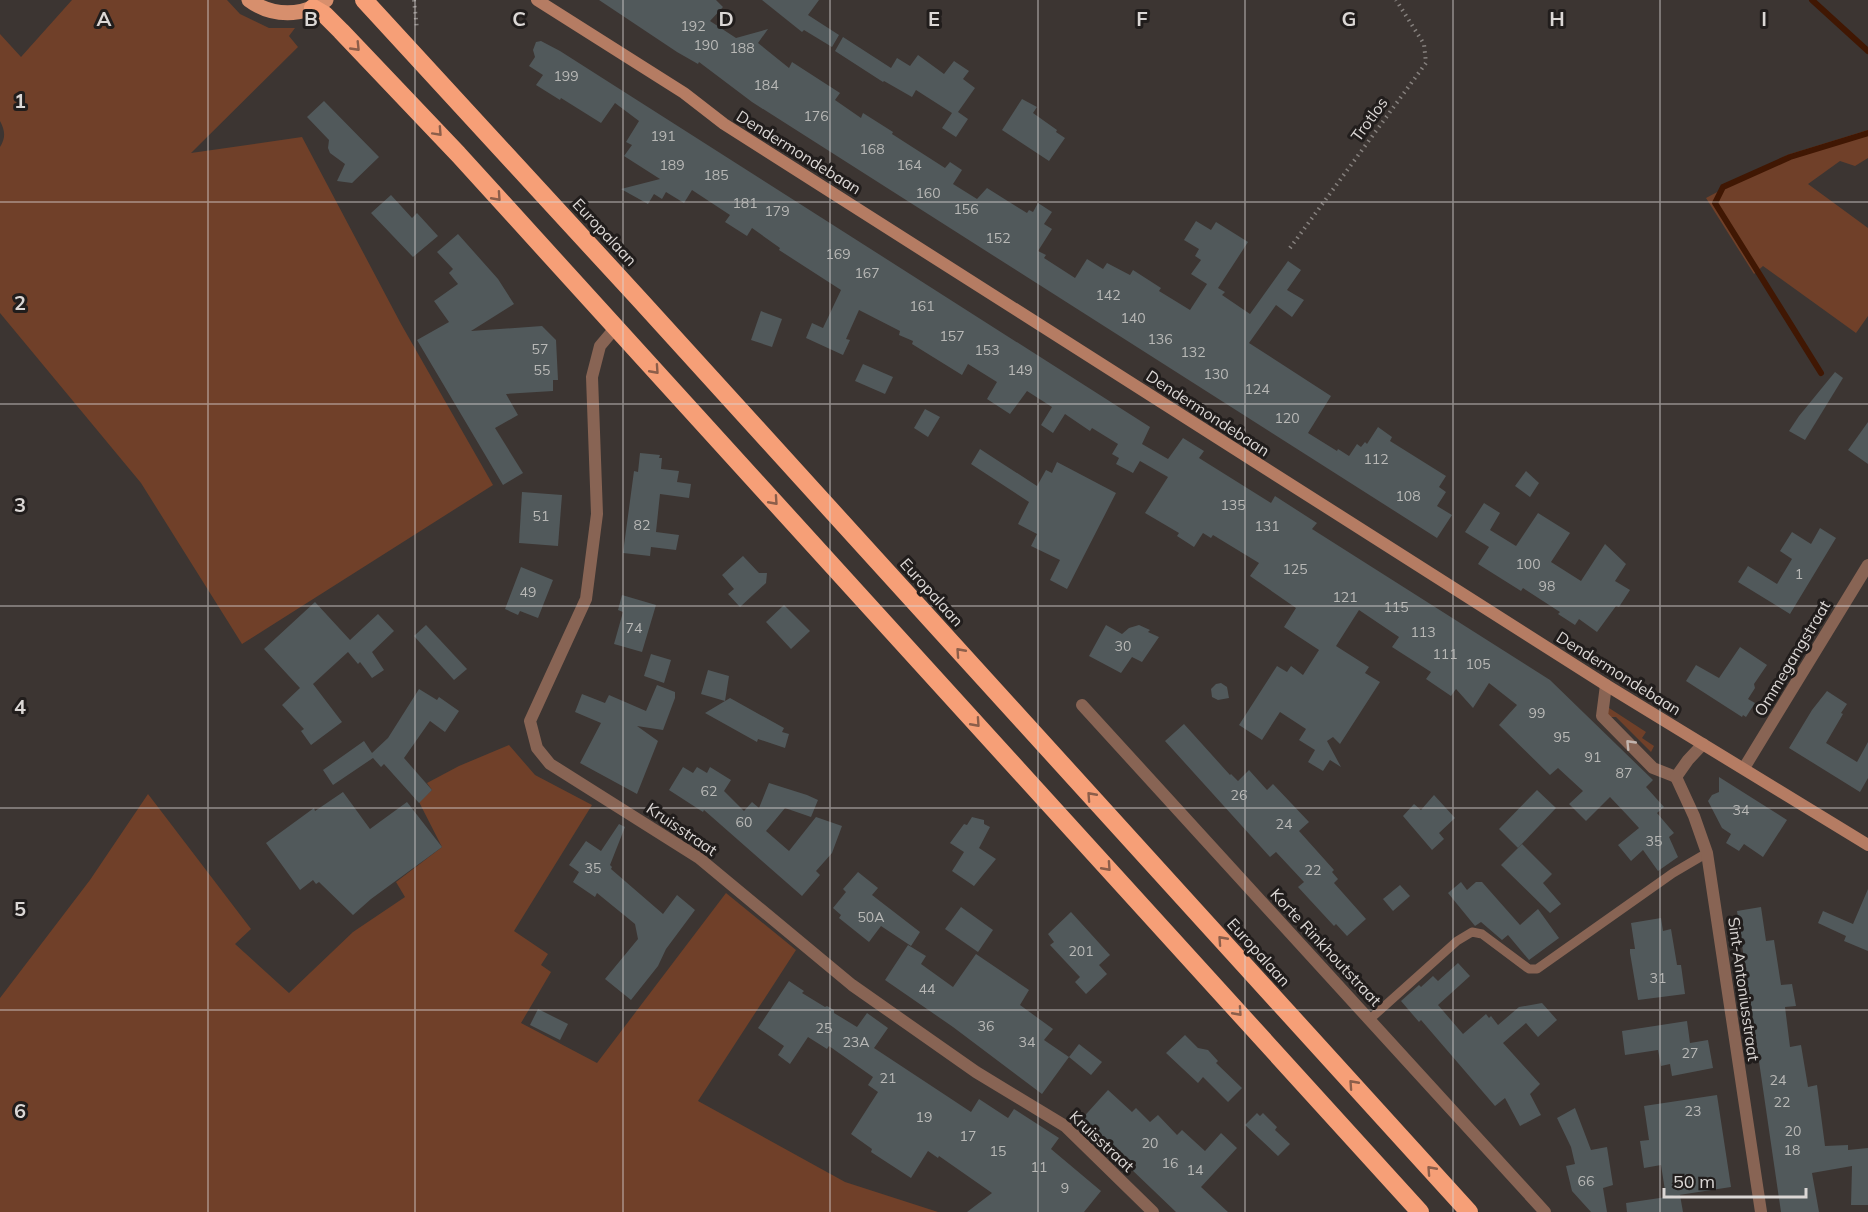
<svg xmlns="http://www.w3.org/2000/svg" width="1868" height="1212" font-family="Mulish,sans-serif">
	<rect width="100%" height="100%" fill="#3c3532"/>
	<g fill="#704029">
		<path d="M72 0H227L240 14 269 28H295L289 36 298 47 191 153 302 137 401 324 493 485 242 644 141 483 0 313V147C6 138 5 130 0 121V34L21 57Z"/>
		<path d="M1868 130V158L1855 166 1840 161 1808 184 1868 228V316L1856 333 1763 266 1754 274 1706 198 1787 155Z"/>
		<path d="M1606 706 1646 732 1642 738 1654 746 1651 752 1616 717H1608Z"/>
		<path d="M509 745 535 775 592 805 514 931 548 954 541 965 551 972 521 1023 597 1063 726 893 796 950 698 1101 845 1182 938 1212H0V998L90 880 148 794 251 929 235 944 289 993 353 932 405 897 396 882 442 847 419 802 432 790 427 783 459 766Z"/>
	</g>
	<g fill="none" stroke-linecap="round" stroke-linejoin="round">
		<g stroke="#401703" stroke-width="6">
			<path d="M1812 0 1868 51"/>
			<path d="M1821 373 1715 203 1723 187 1790 157 1868 133"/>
		</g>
	</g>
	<g fill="#51595b">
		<path d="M599 0H716L723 7 710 21 736 38 768 29 758 43 789 68 792 62 840 93 835 100 861 118 863 113 893 132 892 134 945 168 950 162 962 170 953 184 977 199 987 188 1027 213 1029 210 1033 212 1038 203 1052 212 1044 224 1052 229 1038 251 1046 255 1044 258 1075 278 1087 259 1103 269 1107 263 1130 275 1133 270 1161 288 1159 291 1190 310 1207 284 1191 274 1201 260 1195 256 1199 249 1184 240 1196 221 1211 230 1216 222 1248 242 1218 288 1225 292 1222 295 1250 314 1288 261 1301 270 1287 290 1304 300 1292 317 1276 305 1249 343 1331 396 1308 433 1337 451 1338 449 1349 456 1357 444 1361 447 1365 442 1367 444 1378 427 1392 437 1390 441 1446 476 1439 487 1446 492 1437 506 1452 515 1437 538 752 102 699 62 698 64 677 52Z"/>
		<path d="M762 0H819L808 15 839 35 832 47 804 30 802 32Z"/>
		<path d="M843 37 891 68 897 58 910 66 918 55 944 74 954 61 969 71 963 79 975 88 958 112 968 119 956 137 942 128 952 113 916 90 912 97 884 81 883 82 835 51Z"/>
		<path d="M541 41 560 51 1150 427 1142 444 1168 459 1183 438 1204 451 1199 458 1271 503 1275 496 1317 523 1312 529 1550 680 1653 780 1646 787 1664 807 1657 813 1674 833 1669 837 1678 857 1658 871 1643 850 1631 861 1618 845 1639 828 1628 816 1610 797 1586 821 1569 804 1583 791 1558 768 1550 775 1499 725 1517 705 1489 683 1473 708 1456 689 1451 696 1426 679 1431 672 1392 647 1399 637 1359 610 1336 646 1369 667 1365 673 1380 682 1340 744 1333 737 1327 741 1341 767 1330 760 1323 771 1308 762 1315 750 1299 740 1306 729 1280 712 1262 740 1239 725 1277 666 1287 672 1291 666 1303 675 1319 650 1284 627 1296 608 1250 576 1259 563 1213 535 1211 538 1203 533 1194 547 1177 536 1179 533 1145 513 1168 477 1140 461 1133 473 1116 464 1119 458 1112 454 1118 444 1092 428 1090 431 1065 414 1053 433 1041 425 1052 407 1027 391 1010 414 987 399 997 382 968 364 962 375 912 344 913 341 899 335 900 331 859 310 846 339 850 340 843 355 806 338 812 323 823 328 841 290 779 250 780 248 752 228 747 236 725 222 730 215 692 190 684 203 666 192 662 199 654 194 648 204 621 189 660 179 624 156 632 145 626 142 639 121 615 103 601 123 561 98 560 100 536 85 543 75 529 66 535 57 533 50 536 42Z"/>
		<path d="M1022 99 1037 107 1033 113 1057 130 1056 132 1065 138 1049 161 1002 130Z"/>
		<path d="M324 101 379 157 352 183 337 181 345 164 330 153 328 148 329 140 307 117Z"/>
		<path d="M391 195 412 218 417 213 438 236 413 257 371 213Z"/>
		<path d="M458 234 498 279 514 304 471 331 542 326 556 340 558 380H553V391L506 394 518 415 495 428 523 473 503 485 417 340 449 322 434 301 458 284 449 273 453 269 437 252Z"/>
		<path d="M761 311 782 319 772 347 751 340Z"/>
		<path d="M863 364 893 377 885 394 855 381Z"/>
		<path d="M1835 372 1843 378 1805 440 1789 431 1799 416Z"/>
		<path d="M925 409 940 417 928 437 914 428Z"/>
		<path d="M1868 422V464L1848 450Z"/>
		<path d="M980 449 1037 486 1046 470 1052 473 1057 462 1116 493 1067 589 1050 580 1060 560 1031 546 1037 534 1018 524 1029 502 971 464Z"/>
		<path d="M640 453 660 455 659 458H662L661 469 679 471 677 482 691 484 689 498 660 494 656 532 679 535 676 550 651 547 650 556 623 553 634 471 638 472Z"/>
		<path d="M1526 471 1539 483 1530 497 1515 486Z"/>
		<path d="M522 492 562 495 558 546 519 543Z"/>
		<path d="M1484 503 1500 513 1490 530 1516 546 1538 513 1570 533 1551 562 1581 581 1605 544 1626 564 1615 581 1630 590 1619 607 1616 606 1597 632 1579 619 1575 625 1558 614 1560 612 1523 588 1521 591 1478 564 1489 547 1465 532Z"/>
		<path d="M1820 528 1836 538 1790 614 1738 582 1748 566 1777 584 1792 559 1780 551 1792 532 1811 544Z"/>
		<path d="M743 556 759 573H767L766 583 740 607 728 594 734 589 722 575Z"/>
		<path d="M521 567 553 580 538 618 520 611 518 615 505 609Z"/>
		<path d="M622 595 656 605 642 652 614 644 623 612 618 610Z"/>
		<path d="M315 602 350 640 378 614 394 631 372 652 384 670 372 678 360 662 358 664 348 652 313 684 342 722 311 745 301 731 304 729 282 705 300 688 264 649Z"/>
		<path d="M784 605 810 631 791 649 766 622Z"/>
		<path d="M426 625 467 669 454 680 414 636Z"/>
		<path d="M1106 625 1122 634 1129 628 1139 625 1150 630 1148 632 1159 637 1142 662 1132 657 1121 673 1089 656Z"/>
		<path d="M1740 647 1767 665 1754 684 1755 688 1748 699 1755 703 1746 717 1743 715 1742 717 1686 681 1696 665 1719 678Z"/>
		<path d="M651 654 671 660 664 683 644 676Z"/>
		<path d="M708 670 729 676 725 701 730 698 784 728 782 732 789 734 785 748 758 739 757 742 705 713 725 701 701 694Z"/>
		<path d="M1221 683 1227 687 1229 698 1218 700 1212 697 1211 689 1216 684Z"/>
		<path d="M657 685 675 692V698L663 730 637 726 658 741 637 794 580 763 601 723 575 712 582 694 605 703 609 695 646 711Z"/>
		<path d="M419 689 437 700 439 697 459 711 445 732 430 721 404 758 432 790 419 803 384 764 381 767 373 758 333 785 323 770 364 741 372 753 388 738Z"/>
		<path d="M1827 691 1847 704 1841 713 1843 714 1826 743 1857 762 1868 742V778L1860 792 1789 748 1812 710Z"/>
		<path d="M1184 724 1230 775 1231 774 1238 781 1249 770 1267 790 1273 784 1309 822 1299 831 1334 870 1332 872 1338 879 1334 883 1366 919 1347 936 1336 924 1334 926 1298 887 1304 882 1276 852 1270 857 1165 741Z"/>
		<path d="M683 767 693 773 697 767 707 773 710 767 731 780 724 791 744 811 752 802 759 808 769 783 807 795 818 800 811 817 785 808 766 831 789 851 816 817 842 826 832 853 816 871 820 875 802 896 704 810 703 812 669 790Z"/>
		<path d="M1719 777 1787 820 1763 857 1744 844 1739 851 1726 843 1731 834 1722 828 1708 801 1712 795 1719 792Z"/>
		<path d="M1537 790 1556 808 1518 848 1499 829Z"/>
		<path d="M343 792 370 829 407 802 442 847 371 899 353 915 319 882 316 884 313 880 300 890 266 843 314 808 315 811Z"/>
		<path d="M1434 795 1455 818 1439 833 1444 839 1432 850 1403 816 1414 804 1421 810Z"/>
		<path d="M972 817 984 820V824L990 827 979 848 996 859 974 886 952 871 964 852 950 843 964 824 967 825Z"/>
		<path d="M619 824 625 827 610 865 612 867 611 869 663 914 677 895 695 910 666 949 658 966 631 1000 605 979 638 939 635 924 597 893 595 897 573 882 579 872 569 865 586 841 601 851Z"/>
		<path d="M1522 844 1552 874 1543 883 1561 904 1550 913 1501 865Z"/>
		<path d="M858 872 878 888 872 895 920 932 911 946 881 926 869 942 839 918 841 915 833 908 846 892 843 889Z"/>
		<path d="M1461 882 1467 890 1476 882H1482L1520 925 1538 909 1559 938 1529 960 1508 935 1502 940 1481 922 1475 926 1448 893Z"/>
		<path d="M1400 885 1410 896 1393 911 1383 899Z"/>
		<path d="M1868 889V951L1844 941 1846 936 1818 923 1823 911 1853 924Z"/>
		<path d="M961 907 993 930 978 952 945 929Z"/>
		<path d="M1761 907 1766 941 1774 940 1781 985 1792 984 1796 1006 1785 1007 1790 1047 1801 1045 1808 1087 1817 1085 1825 1146 1848 1145V1150L1868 1148V1205H1851L1852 1166 1812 1173 1819 1212H1781L1737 911Z"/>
		<path d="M1071 912 1110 955 1099 965 1107 974 1086 994 1075 982 1080 977 1050 945 1054 942 1048 934Z"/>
		<path d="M1661 918 1663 931 1671 929 1677 965H1681L1685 994 1638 1000 1630 953V949H1635L1631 923Z"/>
		<path d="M908 945 926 956 921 964 953 987 976 954 1029 990 1020 1005 1053 1029 1044 1040 1069 1057 1042 1094 953 1027 885 980Z"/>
		<path d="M1458 963 1470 976 1438 1005 1463 1034 1486 1014 1489 1018 1491 1016 1498 1025 1519 1007 1542 1003 1557 1020 1538 1037 1526 1023 1503 1043 1540 1084 1530 1094 1541 1115 1520 1126 1505 1098 1495 1106 1421 1020 1419 1022 1401 1001 1419 985 1421 987 1433 976 1438 981Z"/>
		<path d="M789 981 804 991 802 993 825 1007 827 1006 834 1010V1013L857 1027 867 1013 888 1028 874 1048 971 1112 979 1099 1008 1118 1014 1109 1059 1138 1051 1149 1101 1191 1084 1212H967L992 1193 939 1156 938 1158 928 1151 911 1178 871 1152 872 1149 851 1134 878 1092 868 1085 873 1077 829 1046 827 1049 808 1037 790 1064 778 1055 784 1046 758 1028Z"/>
		<path d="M538 1009 568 1024 560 1040 530 1025Z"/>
		<path d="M1687 1021 1690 1043 1708 1040 1713 1068 1672 1076 1670 1064 1661 1066 1658 1050 1625 1055 1622 1031Z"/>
		<path d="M1185 1035 1198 1048 1208 1050 1218 1061 1216 1063 1242 1088 1228 1102 1203 1077 1198 1083 1166 1053Z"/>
		<path d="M1079 1044 1102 1062 1091 1075 1069 1057Z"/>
		<path d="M1108 1090 1132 1112 1136 1108 1150 1122 1158 1115 1177 1135 1182 1130 1205 1151 1221 1133 1237 1148 1201 1187 1228 1212H1176L1106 1145 1107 1144 1079 1122Z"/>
		<path d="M1717 1095 1731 1187 1666 1197 1661 1165 1644 1168 1640 1141 1649 1140 1644 1106Z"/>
		<path d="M1575 1108 1591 1150 1607 1147 1613 1185 1603 1188 1607 1212H1591L1572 1191 1566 1166 1575 1164 1571 1147 1557 1118Z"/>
		<path d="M1257 1113 1260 1116 1263 1113 1277 1127 1275 1130 1290 1144 1278 1156 1245 1125Z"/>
		<path d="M1680 1195 1683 1212H1627L1626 1203Z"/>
	</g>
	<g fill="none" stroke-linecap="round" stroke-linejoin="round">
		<g stroke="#86817e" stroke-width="4" stroke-dasharray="1.5 4.5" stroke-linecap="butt">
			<path d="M414 0 417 29"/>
			<path d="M1290 248 1426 63 1424 44 1396 0"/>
		</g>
		<path stroke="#886454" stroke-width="9" d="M1370 1019 1457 941 1472 932 1482 934 1529 969H1537L1673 873 1707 853"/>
		<g stroke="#886454" stroke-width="12">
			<path d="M616 327 600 346 592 377 597 514 586 599 530 721 537 748 550 764 699 858 852 985 976 1072 1065 1126 1153 1212"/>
			<path d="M1606 685 1602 716 1653 768 1676 777"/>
			<path d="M1082 705 1545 1212"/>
			<path d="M1703 744 1688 760 1676 777 1694 816 1707 853 1761 1212"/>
			<path d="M1744 768 1868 565"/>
		</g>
		<path stroke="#b57c63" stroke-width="12" d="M537 0 684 93 724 124 1606 685 1868 845"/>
		<path stroke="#d78f6d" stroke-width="15" d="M249 0C272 17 303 17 326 0"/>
		<g stroke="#f69f77" stroke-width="18">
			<path d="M364 0 640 300 1469 1212"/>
			<path d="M313 8 325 15 341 31 458 154 1420 1212"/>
		</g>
	</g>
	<defs><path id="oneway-chevron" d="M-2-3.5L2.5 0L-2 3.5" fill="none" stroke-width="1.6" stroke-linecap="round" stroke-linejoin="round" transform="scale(1.5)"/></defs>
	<g stroke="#8c5e4a">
		<use href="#oneway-chevron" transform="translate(356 47) rotate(46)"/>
		<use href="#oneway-chevron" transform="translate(438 132) rotate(47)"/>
		<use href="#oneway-chevron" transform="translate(497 197) rotate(48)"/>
		<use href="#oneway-chevron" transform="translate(655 370) rotate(48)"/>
		<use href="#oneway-chevron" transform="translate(774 501) rotate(48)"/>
		<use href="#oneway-chevron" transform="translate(960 652) rotate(-132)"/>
		<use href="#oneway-chevron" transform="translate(976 723) rotate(48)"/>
		<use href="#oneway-chevron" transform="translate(1091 796) rotate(-132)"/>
		<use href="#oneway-chevron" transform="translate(1107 867) rotate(48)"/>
		<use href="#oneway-chevron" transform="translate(1222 940) rotate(-132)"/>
		<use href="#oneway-chevron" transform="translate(1238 1012) rotate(48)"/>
		<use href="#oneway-chevron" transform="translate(1353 1084) rotate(-132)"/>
		<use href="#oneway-chevron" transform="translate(1431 1170) rotate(-132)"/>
	</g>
	<use stroke="#c2b4ae" href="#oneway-chevron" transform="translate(1630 744) rotate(-134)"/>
	<path fill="none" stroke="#dbd7d5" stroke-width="1.5" stroke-opacity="0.55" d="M208 0V1212M415 0V1212M623 0V1212M830 0V1212M1038 0V1212M1245 0V1212M1453 0V1212M1660 0V1212M0 202H1868M0 404H1868M0 606H1868M0 808H1868M0 1010H1868"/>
	<g text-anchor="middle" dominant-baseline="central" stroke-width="6" stroke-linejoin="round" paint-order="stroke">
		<g font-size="14" fill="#b8b8b6">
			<text x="693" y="26">192</text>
			<text x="706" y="45">190</text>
			<text x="742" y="48">188</text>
			<text x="566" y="76">199</text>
			<text x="766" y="85">184</text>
			<text x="816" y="116">176</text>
			<text x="663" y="136">191</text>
			<text x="872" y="149">168</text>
			<text x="672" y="165">189</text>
			<text x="909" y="165">164</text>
			<text x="716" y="175">185</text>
			<text x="928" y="193">160</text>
			<text x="745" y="203">181</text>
			<text x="966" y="209">156</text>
			<text x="777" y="211">179</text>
			<text x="998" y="238">152</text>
			<text x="838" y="254">169</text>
			<text x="867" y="273">167</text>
			<text x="1108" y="295">142</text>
			<text x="922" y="306">161</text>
			<text x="1133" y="318">140</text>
			<text x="952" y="336">157</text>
			<text x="1160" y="339">136</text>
			<text x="540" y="349">57</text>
			<text x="987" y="350">153</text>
			<text x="1193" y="352">132</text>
			<text x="542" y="370">55</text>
			<text x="1020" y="370">149</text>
			<text x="1216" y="374">130</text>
			<text x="1257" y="389">124</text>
			<text x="1287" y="418">120</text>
			<text x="1376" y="459">112</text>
			<text x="1408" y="496">108</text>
			<text x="1233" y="505">135</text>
			<text x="541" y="516">51</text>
			<text x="642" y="525">82</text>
			<text x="1267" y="526">131</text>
			<text x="1528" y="564">100</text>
			<text x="1295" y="569">125</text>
			<text x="1799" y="574">1</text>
			<text x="1547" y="586">98</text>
			<text x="528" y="592">49</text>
			<text x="1345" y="597">121</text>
			<text x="1396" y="607">115</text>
			<text x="634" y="628">74</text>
			<text x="1423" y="632">113</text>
			<text x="1123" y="646">30</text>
			<text x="1445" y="654">111</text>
			<text x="1478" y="664">105</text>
			<text x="1537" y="713">99</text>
			<text x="1562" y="737">95</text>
			<text x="1593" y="757">91</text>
			<text x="1624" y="773">87</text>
			<text x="709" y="791">62</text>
			<text x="1239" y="795">26</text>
			<text x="1741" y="810">34</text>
			<text x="744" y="822">60</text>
			<text x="1284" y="824">24</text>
			<text x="1654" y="841">35</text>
			<text x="593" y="868">35</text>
			<text x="1313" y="870">22</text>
			<text x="871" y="917">50A</text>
			<text x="1081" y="951">201</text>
			<text x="1658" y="978">31</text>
			<text x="927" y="989">44</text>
			<text x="986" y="1026">36</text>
			<text x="824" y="1028">25</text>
			<text x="856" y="1042">23A</text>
			<text x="1027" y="1042">34</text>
			<text x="1690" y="1053">27</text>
			<text x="888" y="1078">21</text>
			<text x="1778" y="1080">24</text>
			<text x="1782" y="1102">22</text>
			<text x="1693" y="1111">23</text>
			<text x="924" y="1117">19</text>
			<text x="1793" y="1131">20</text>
			<text x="968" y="1136">17</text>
			<text x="1150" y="1143">20</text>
			<text x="1792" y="1150">18</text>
			<text x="998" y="1151">15</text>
			<text x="1170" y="1163">16</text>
			<text x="1039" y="1167">11</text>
			<text x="1195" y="1170">14</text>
			<text x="1586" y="1181">66</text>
			<text x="1065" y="1188">9</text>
		</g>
		<g font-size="16" fill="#dbd7d5" stroke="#211d1c">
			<text transform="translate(1369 119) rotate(-54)">Trotlos</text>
			<text transform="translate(799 152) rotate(32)">Dendermondebaan</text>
			<text transform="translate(605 232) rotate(47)">Europalaan</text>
			<text transform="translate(1208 413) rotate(33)">Dendermondebaan</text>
			<text transform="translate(932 592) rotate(48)">Europalaan</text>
			<text transform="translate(1792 658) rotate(-59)">Ommegangstraat</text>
			<text transform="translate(1619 673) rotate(32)">Dendermondebaan</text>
			<text transform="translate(682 829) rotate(34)">Kruisstraat</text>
			<text transform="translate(1326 947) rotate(47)">Korte Rinkhoutstraat</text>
			<text transform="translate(1259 952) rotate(48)">Europalaan</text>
			<text transform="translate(1744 989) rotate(82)">Sint-Antoniusstraat</text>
			<text transform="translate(1102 1141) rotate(43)">Kruisstraat</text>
		</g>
	</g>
	<g font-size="20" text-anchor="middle" font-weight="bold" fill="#dbd7d5" stroke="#211d1c" stroke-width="6" stroke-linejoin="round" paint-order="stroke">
		<text x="104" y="26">A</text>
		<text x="311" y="26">B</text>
		<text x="519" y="26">C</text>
		<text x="726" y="26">D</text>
		<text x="934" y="26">E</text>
		<text x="1142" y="26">F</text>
		<text x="1349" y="26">G</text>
		<text x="1557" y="26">H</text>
		<text x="1764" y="26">I</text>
		<text x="20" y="108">1</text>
		<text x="20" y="310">2</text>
		<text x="20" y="512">3</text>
		<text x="20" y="714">4</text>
		<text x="20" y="916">5</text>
		<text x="20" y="1118">6</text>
	</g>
	<path d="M1664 1188v9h142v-9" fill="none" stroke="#dbd7d5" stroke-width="3"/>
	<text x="1673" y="1188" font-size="18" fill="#dbd7d5" stroke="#211d1c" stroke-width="4.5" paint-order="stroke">50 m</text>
</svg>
